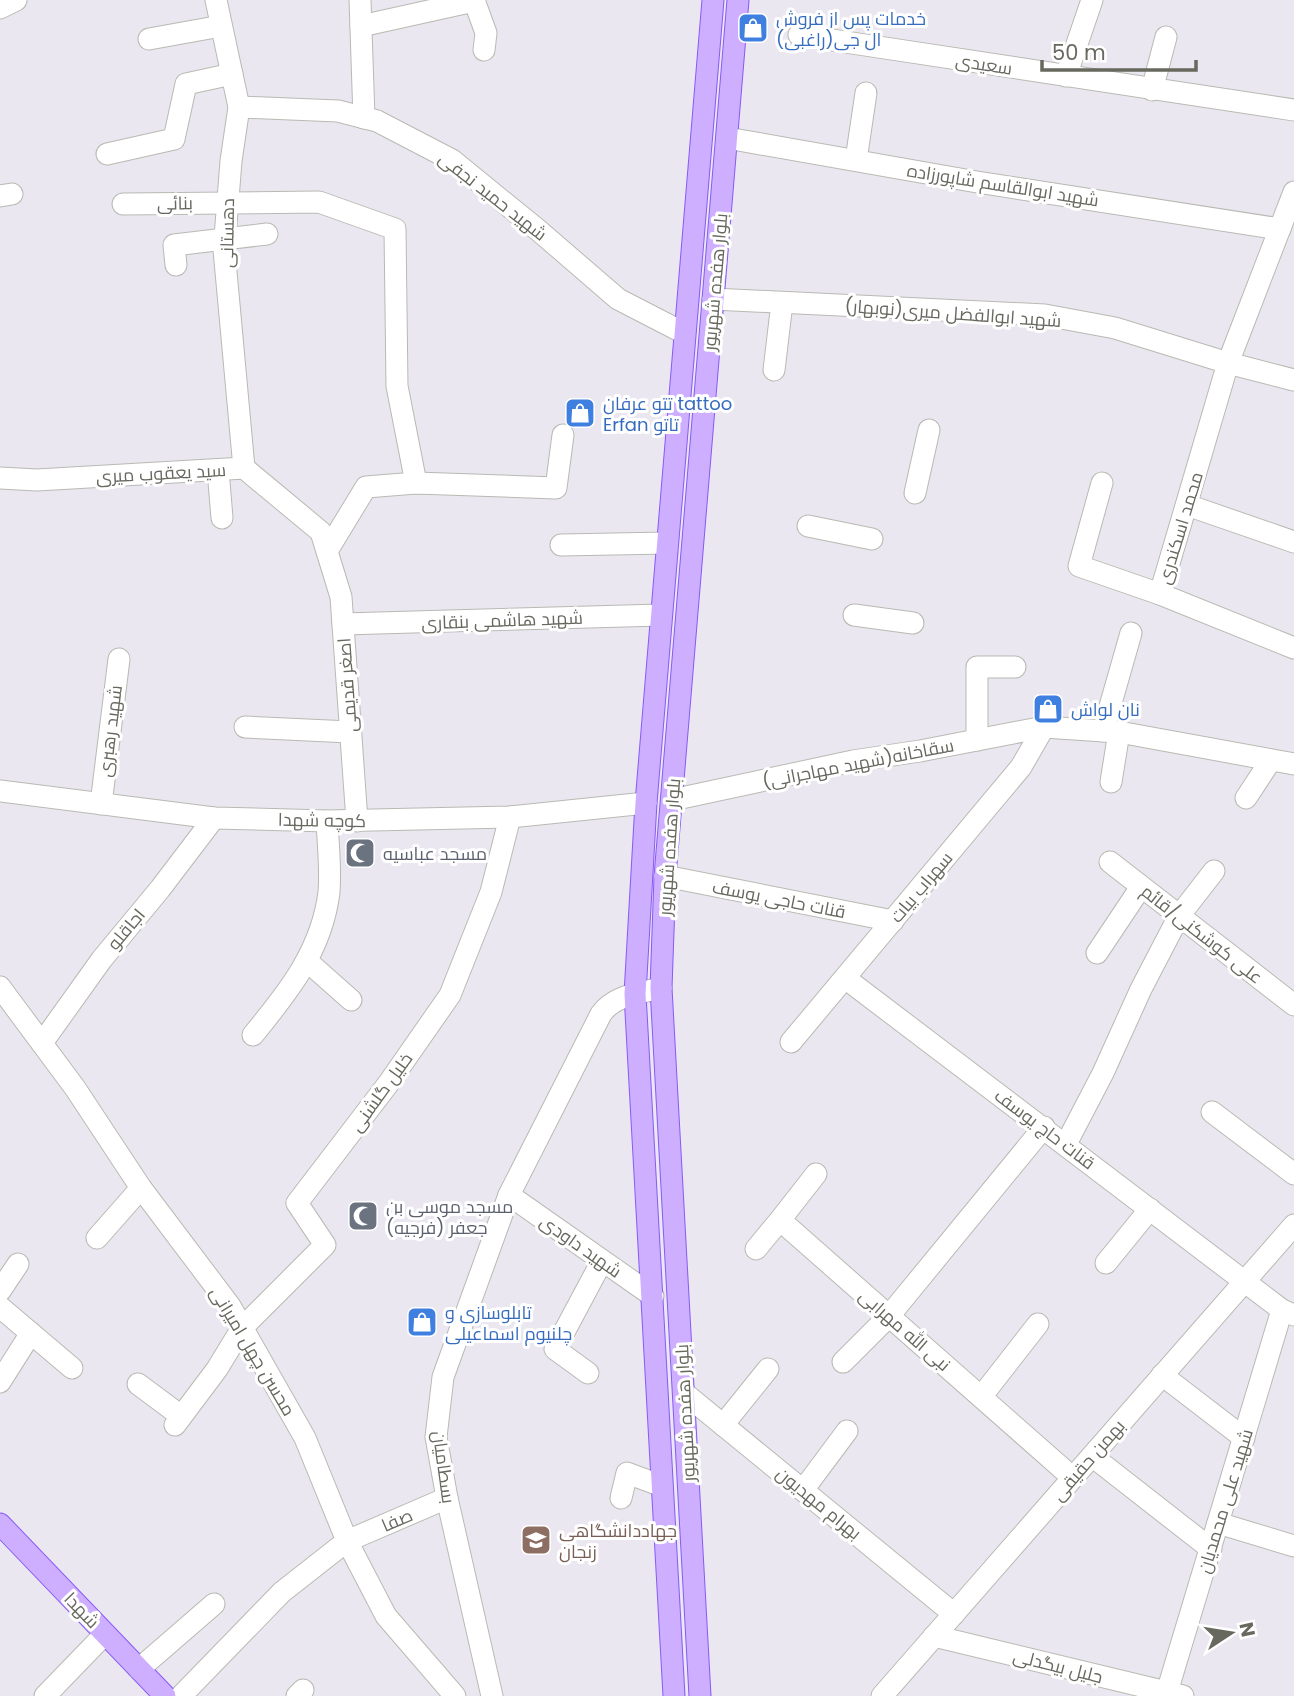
<svg xmlns="http://www.w3.org/2000/svg" width="1294" height="1696" font-family="Poppins,Cairo,sans-serif">
	<rect width="100%" height="100%" fill="#ebe7f1"/>
	<g fill="none" stroke-linecap="round" stroke-linejoin="round">
		<g stroke="#b8bab2" stroke-width="23">
			<g id="minor">
				<path d="M216 0 239 107 231 161 224 250 244 468"/>
				<path d="M360 0 364 118"/>
				<path d="M474 0 486 33 484 50"/>
				<path d="M0 8 16 0"/>
				<path d="M361 26 474 1"/>
				<path d="M799 35 1294 110"/>
				<path d="M149 39 221 26"/>
				<path d="M1066 76 1092 0"/>
				<path d="M1152 90 1166 37"/>
				<path d="M239 107 338 111 377 121 452 160 538 230 618 299 684 333"/>
				<path d="M727 138 977 182 1280 229"/>
				<path d="M107 154 174 139 186 84 232 74"/>
				<path d="M856 160 866 93"/>
				<path d="M1294 192 1228 363 1160 594 1294 648"/>
				<path d="M0 196 12 194"/>
				<path d="M123 204 319 202 395 229 397 386 416 483"/>
				<path d="M176 265 174 245 267 234"/>
				<path d="M713 299 1045 315 1115 328 1228 363 1294 380"/>
				<path d="M774 370 782 303"/>
				<path d="M218 470 222 518"/>
				<path d="M0 478 37 480 244 468 321 532 341 597 357 821"/>
				<path d="M1102 483 1079 566 1160 594"/>
				<path d="M915 493 929 430"/>
				<path d="M1187 505 1294 542"/>
				<path d="M808 526 872 539"/>
				<path d="M561 545 667 543"/>
				<path d="M327 551 366 487 416 483 556 488 563 435"/>
				<path d="M854 615 913 623"/>
				<path d="M343 624 661 615"/>
				<path d="M245 727 350 732"/>
				<path d="M1103 731 1131 633"/>
				<path d="M977 740V667H1015"/>
				<path d="M1111 782 1119 732"/>
				<path d="M0 791 214 818 327 821 510 817 646 803"/>
				<path d="M1246 798 1271 760"/>
				<path d="M672 800 853 761 920 751 1044 727 1119 732 1294 764"/>
				<path d="M101 804 119 659"/>
				<path d="M1110 862 1294 1005"/>
				<path d="M665 876 893 921"/>
				<path d="M1097 953 1141 887"/>
				<path d="M307 961 351 1000"/>
				<path d="M845 978 1282 1310 1294 1315"/>
				<path d="M0 987 75 1088 141 1188 230 1306 305 1438 347 1541 386 1616 455 1696"/>
				<path d="M253 1035C289 991 322 950 329 892 331 869 328 844 327 821"/>
				<path d="M791 1042 1021 767 1044 727"/>
				<path d="M42 1043 102 959 160 889 214 818"/>
				<path d="M1212 1112 1294 1174"/>
				<path d="M1066 1144 1103 1073 1141 989 1179 916 1214 871"/>
				<path d="M816 1174 780 1220 1073 1478"/>
				<path d="M509 1195 653 1296"/>
				<path d="M97 1238 141 1188"/>
				<path d="M756 1249 780 1220"/>
				<path d="M1106 1263 1150 1209"/>
				<path d="M0 1291 18 1264"/>
				<path d="M0 1307 72 1368"/>
				<path d="M843 1362 889 1316 1044 1127"/>
				<path d="M588 1373 555 1349 602 1261"/>
				<path d="M1162 1375 1244 1438"/>
				<path d="M0 1382 31 1333"/>
				<path d="M138 1384 181 1416"/>
				<path d="M684 1393 954 1614"/>
				<path d="M981 1397 1038 1324"/>
				<path d="M175 1425 217 1369 242 1328 325 1245 297 1203 388 1084 450 995 491 892 510 817"/>
				<path d="M723 1425 768 1369"/>
				<path d="M1092 1456 1211 1549"/>
				<path d="M803 1490 847 1431"/>
				<path d="M621 1498 627 1473 662 1486"/>
				<path d="M1218 1523 1294 1546"/>
				<path d="M934 1636 1183 1696"/>
				<path d="M139 1669 214 1604"/>
				<path d="M1167 1692 1282 1310"/>
				<path d="M45 1696 105 1634"/>
				<path d="M181 1696 282 1592 347 1541 447 1498"/>
				<path d="M297 1696 303 1690"/>
				<path d="M492 1696 447 1498 436 1437 443 1377 509 1195 601 1014C614 995 641 993 661 988"/>
				<path d="M882 1696 1294 1225"/>
			</g>
		</g>
		<g stroke="#865bf6" stroke-width="23">
			<g id="major">
				<path d="M0 1524 165 1696"/>
				<path d="M674 1696 635 994 646 803 713 0"/>
				<path d="M700 1696 661 988 665 876 738 0"/>
			</g>
		</g>
		<use href="#minor" stroke="#fff" stroke-width="21"/>
		<use href="#major" stroke="#ceaeff" stroke-width="21"/>
	</g>
	<defs>
		<g id="shop-square" transform="scale(1.575)"><rect x="-9" y="-9" width="18" height="18" rx="4" fill="#3f7fe0" stroke="#fff"/><path d="M-5-2.5h2.3a2.7 3.5 0 0 1 5.4 0H5L5.5 6h-11ZM-1.5-2.5h3a1.5 2.3 0 0 0-3 0Z" fill="#fff"/></g>
		<g id="mosque-square" transform="scale(1.575)"><rect x="-9" y="-9" width="18" height="18" rx="4" fill="#6b7280" stroke="#fff"/><path d="M3.5-4.9A6 6 0 1 0 3.5 4.9A5 5 0 1 1 3.5-4.9Z" fill="#fff"/></g>
		<g id="university-square" transform="scale(1.575)"><rect x="-9" y="-9" width="18" height="18" rx="4" fill="#8d6e63" stroke="#fff"/><path d="M0-5L7-2L0 1L-7-2ZM-4 1L0 2.5L4 1V4Q0 6-4 4Z" fill="#fff"/></g>
	</defs>
	<g fill-rule="evenodd">
		<use href="#shop-square" x="753" y="28"/>
		<use href="#shop-square" x="580" y="413"/>
		<use href="#shop-square" x="1048" y="709"/>
		<use href="#mosque-square" x="360" y="853"/>
		<use href="#mosque-square" x="363" y="1216"/>
		<use href="#shop-square" x="422" y="1322"/>
		<use href="#university-square" x="536" y="1540"/>
	</g>
	<g text-anchor="middle" dominant-baseline="central" stroke-width="6" stroke-linejoin="round" paint-order="stroke">
		<g font-size="18" fill="#366cbe" stroke="#fff" text-anchor="start">
			<text x="776" y="18">خدمات پس از فروش<tspan x="776" dy="21">ال جی(راغبی)</tspan></text>
			<text x="603" y="403">تتو عرفان tattoo<tspan x="603" dy="21">Erfan تاتو</tspan></text>
			<text x="1071" y="709">نان لواش</text>
			<text x="445" y="1312">تابلوسازی و<tspan x="445" dy="21">چلنیوم اسماعیلی</tspan></text>
		</g>
		<g font-size="18" fill="#67685e" stroke="#fff">
			<text transform="translate(984 64) rotate(9)">سعیدی</text>
			<text transform="translate(1003 185) rotate(9)">شهید ابوالقاسم شاپورزاده</text>
			<text transform="translate(493 196) rotate(38)">شهید حمید نجفی</text>
			<text transform="translate(175 203) rotate(-1)">بنائی</text>
			<text transform="translate(227 233) rotate(-89)">دهستانی</text>
			<text transform="translate(715 282) rotate(-85)">بلوار هفده شهریور</text>
			<text transform="translate(953 313) rotate(4)">شهید ابوالفضل میری(نوبهار)</text>
			<text transform="translate(161 473) rotate(-3)">سید یعقوب میری</text>
			<text transform="translate(1180 528) rotate(-73)">محمد اسکندری</text>
			<text transform="translate(502 620) rotate(-2)">شهید هاشمی بنقاری</text>
			<text transform="translate(347 685) rotate(-94)">اصغر قدیمی</text>
			<text transform="translate(110 731) rotate(-83)">شهید رهبری</text>
			<text transform="translate(858 763) rotate(-11)">سقاخانه(شهید مهاجرانی)</text>
			<text transform="translate(322 820) rotate(1)">کوچه شهدا</text>
			<text transform="translate(669 847) rotate(-86)">بلوار هفده شهریور</text>
			<text transform="translate(921 887) rotate(-50)">سهراب بیات</text>
			<text transform="translate(779 899) rotate(11)">قنات حاجی یوسف</text>
			<text transform="translate(126 929) rotate(-50)">اجاقلو</text>
			<text transform="translate(1202 934) rotate(38)">علی کوشکنی/قائم</text>
			<text transform="translate(381 1092) rotate(-54)">خلیل گلشنی</text>
			<text transform="translate(1045 1129) rotate(37)">قنات حاج یوسف</text>
			<text transform="translate(581 1246) rotate(35)">شهید داودی</text>
			<text transform="translate(905 1330) rotate(41)">نبی الله مهرابی</text>
			<text transform="translate(253 1351) rotate(59)">محسن چهل امیرانی</text>
			<text transform="translate(685 1413) rotate(-93)">بلوار هفده شهریور</text>
			<text transform="translate(1088 1460) rotate(-49)">بهمن حقیقی</text>
			<text transform="translate(444 1467) rotate(82)">بسطامیان</text>
			<text transform="translate(1225 1501) rotate(-73)">شهید علی محمدیان</text>
			<text transform="translate(819 1503) rotate(39)">بهرام مهدیون</text>
			<text transform="translate(397 1520) rotate(-23)">صفا</text>
			<text transform="translate(82 1610) rotate(46)">شهدا</text>
			<text transform="translate(1058 1666) rotate(14)">جلیل بیگدلی</text>
		</g>
		<g font-size="18" fill="#5b616d" stroke="#fff" text-anchor="start">
			<text x="383" y="853">مسجد عباسیه</text>
			<text x="386" y="1206">مسجد موسی بن<tspan x="386" dy="21">جعفر (فرجیه)</tspan></text>
		</g>
		<g font-size="18" fill="#785e54" stroke="#fff" text-anchor="start">
			<text x="559" y="1530">جهاددانشگاهی<tspan x="559" dy="21">زنجان</tspan></text>
		</g>
	</g>
	<g transform="translate(1231 1633) rotate(78)" stroke="#ffffff" stroke-width="5" paint-order="stroke">
	<path d="M0-5L12 26L0 18L-12 26Z" fill="#67685e"/>
	<text y="-10" font-size="19" font-weight="bold" text-anchor="middle" fill="#67685e">N</text>
	</g>
	<path d="M1042 60v10h154v-10" fill="none" stroke="#67685e" stroke-width="3.5"/>
	<text x="1052" y="60" font-size="21" fill="#67685e" stroke="#ffffff" stroke-width="5" paint-order="stroke">50 m</text>
</svg>
